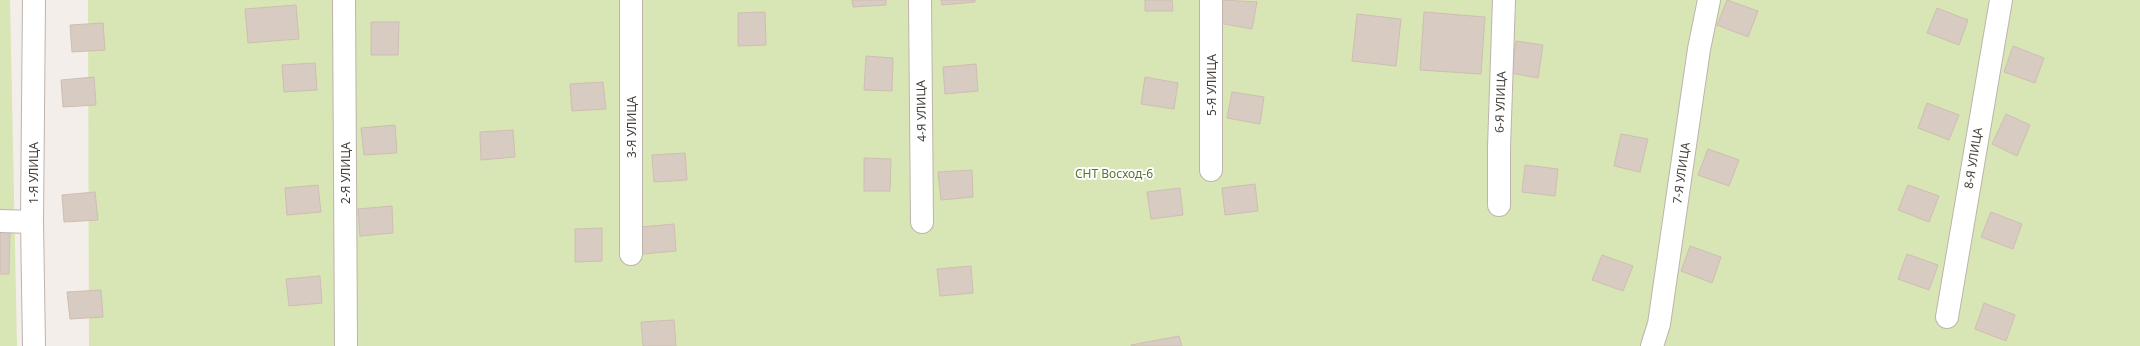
<svg xmlns="http://www.w3.org/2000/svg" width="2140" height="346" font-family="'Noto Sans',sans-serif">
<style>
.green{fill:#d8e5b4}
.building{fill:#d7cbc2;stroke:#cfbeb2}
.lines{fill:none;stroke-linecap:round;stroke-linejoin:round}
.street-casing{stroke:#beb4ac;stroke-width:24}
.street{stroke:#fff;stroke-width:22}
.labels{text-anchor:middle;dominant-baseline:central;stroke-width:4;stroke-linejoin:round;paint-order:stroke}
.street-label{font-size:12px;fill:#463e37;stroke:#fff}
.park-label{font-size:12px;fill:#56752e;stroke:#fff}
</style>
<rect width="100%" height="100%" fill="#f3eee9"/>
<path class="green" d="M0,0H10L17,346H0Z
M88,0H2140V346H89Z"/>
<path class="building" d="M852,0H886V5L853,7Z
M941,0H975V2L942,5Z
M1145,0H1172L1173,11H1145Z
M1223,0L1257,2L1252,29L1219,23Z
M1727,0L1758,11L1748,37L1717,25Z
M296,5L299,39L248,43L245,9Z
M1937,8L1968,20L1959,45L1927,33Z
M765,12L766,45L738,46V13Z
M1424,12L1485,17L1481,74L1420,70Z
M1357,14L1401,19L1396,66L1352,61Z
M371,22H399L398,55H371Z
M103,23L105,50L72,52L70,25Z
M1516,41L1543,45L1538,78L1511,73Z
M2013,46L2044,58L2035,83L2004,72Z
M866,56L893,58L892,91L864,90Z
M315,63L317,90L284,92L282,65Z
M976,64L978,91L945,94L943,67Z
M94,77L96,105L63,107L61,80Z
M1145,77L1178,83L1174,109L1141,104Z
M603,82L606,109L572,111L570,84Z
M1232,92L1264,97L1260,124L1227,118Z
M1927,103L1959,115L1949,140L1918,128Z
M2006,114L2030,125L2017,156L1992,144Z
M395,125L397,153L364,155L361,128Z
M513,130L515,157L481,160L480,132Z
M1621,134L1648,139L1640,172L1614,166Z
M1708,149L1739,160L1729,186L1698,175Z
M685,153L687,180L654,182L652,155Z
M864,158L891,159L890,191H864Z
M1525,165L1558,169L1555,196L1522,192Z
M972,170L973,197L941,200L938,172Z
M1255,184L1258,211L1225,215L1222,188Z
M318,185L321,212L287,215L285,188Z
M1908,185L1939,196L1929,222L1898,210Z
M1180,188L1183,215L1151,219L1147,192Z
M95,192L98,220L64,222L62,195Z
M392,206L393,233L360,236L358,209Z
M1991,212L2022,224L2013,249L1981,237Z
M674,224L676,251L643,254L641,227Z
M0,227L10,228L9,274H0Z
M602,228V261L575,262V229Z
M1690,246L1721,257L1712,283L1681,271Z
M1907,254L1938,265L1929,290L1898,279Z
M1602,255L1633,266L1623,291L1592,280Z
M971,266L973,293L940,296L937,269Z
M320,276L322,303L289,306L286,279Z
M101,290L103,317L70,319L67,292Z
M1984,303L2015,315L2006,341L1975,329Z
M674,320L676,346H643L641,322Z
M1179,336L1182,346H1131V345Z"/>
<g class="lines">
<defs>
<path id="street" d="M344,0L346,346
M631,0V254
M920,0L922,222
M1211,170V0
M1499,205V148L1504,0
M0,221L32,222
M1947,317L2001,0
M34,346L32,222L34,0
M1652,346L1659,324L1699,49L1709,0"/>
</defs>
<use href="#street" class="street-casing"/>
<use href="#street" class="street"/>
</g>
<g class="labels">
<g class="street-label">
<text transform="translate(1211 85) rotate(-90)">5-Я УЛИЦА</text>
<text transform="translate(1500 102) rotate(-88)">6-Я УЛИЦА</text>
<text transform="translate(921 111) rotate(-91)">4-Я УЛИЦА</text>
<text transform="translate(631 127) rotate(-90)">3-Я УЛИЦА</text>
<text transform="translate(1973 158) rotate(-81)">8-Я УЛИЦА</text>
<text transform="translate(33 173) rotate(-90)">1-Я УЛИЦА</text>
<text transform="translate(345 173) rotate(-90)">2-Я УЛИЦА</text>
<text transform="translate(1681 173) rotate(-82)">7-Я УЛИЦА</text>
</g>
<g class="park-label">
<text x="1114" y="173">СНТ Восход-6</text>
</g>
</g>
</svg>
